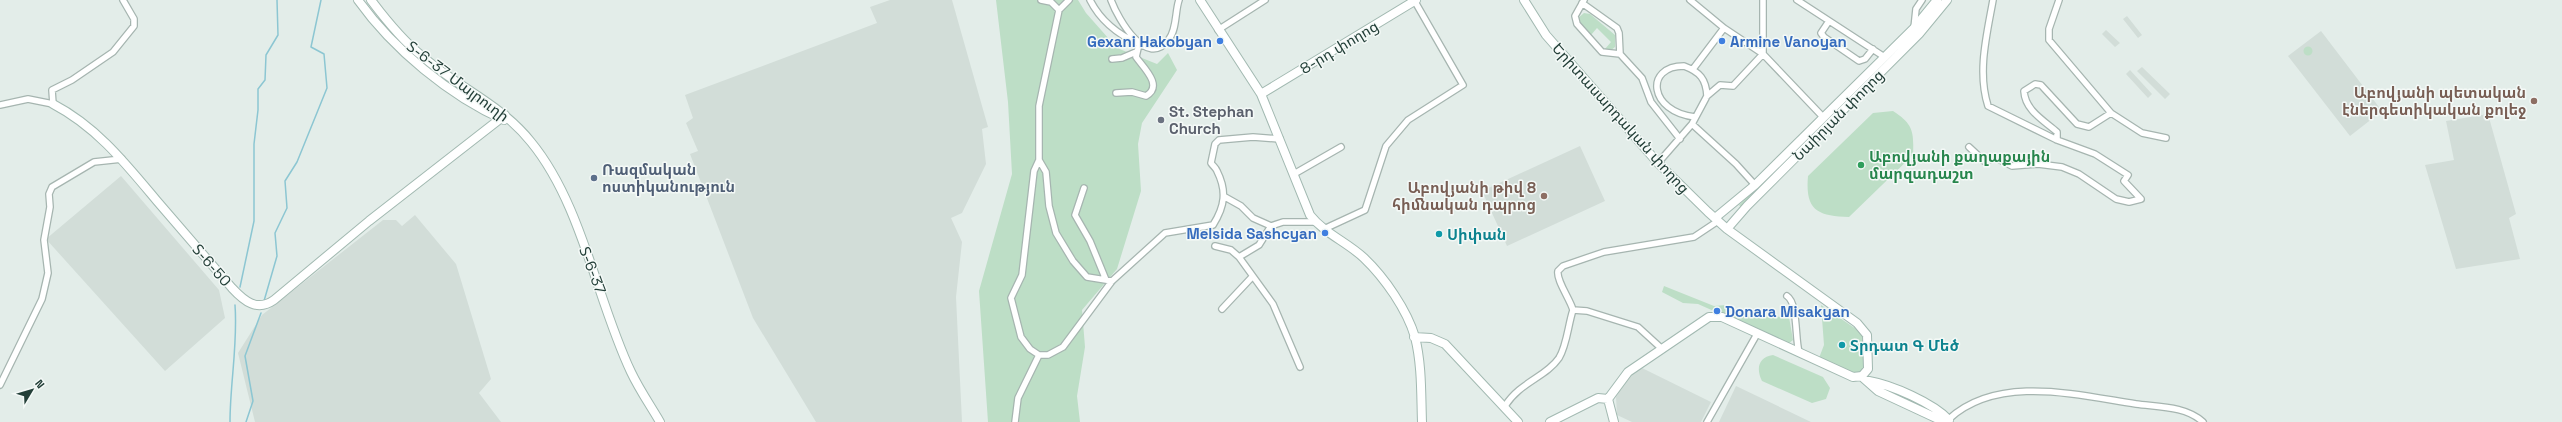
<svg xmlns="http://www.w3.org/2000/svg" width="2562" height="422" font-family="'Space Grotesk','Noto Sans Armenian',sans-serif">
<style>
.built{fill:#d2ddd8}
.green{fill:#bddec6}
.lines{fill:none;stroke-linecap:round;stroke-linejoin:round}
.stream{stroke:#8cc6d2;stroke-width:1.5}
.street-casing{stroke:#a6b5b0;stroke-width:8}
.secondary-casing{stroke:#a2b9b1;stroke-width:10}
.street{stroke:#fff;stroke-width:5.5}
.secondary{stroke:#fff;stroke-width:8}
.shop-dot{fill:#3f7fe0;stroke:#f4f9f7;stroke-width:1.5}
.education-dot{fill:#8d6e63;stroke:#f4f9f7;stroke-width:1.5}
.worship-dot{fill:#6b7280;stroke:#f4f9f7;stroke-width:1.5}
.leisure-dot{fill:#2e9e5b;stroke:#f4f9f7;stroke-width:1.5}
.service-dot{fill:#5c6f8a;stroke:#f4f9f7;stroke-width:1.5}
.culture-dot{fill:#0f9aa8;stroke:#f4f9f7;stroke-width:1.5}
.labels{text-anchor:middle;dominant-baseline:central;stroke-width:3;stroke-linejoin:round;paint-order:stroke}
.shop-label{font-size:15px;font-weight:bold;fill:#366cbe;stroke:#f4f9f7;text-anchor:end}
.street-label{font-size:15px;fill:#233f38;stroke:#f4f9f7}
.education-label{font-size:15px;font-weight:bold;fill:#785e54;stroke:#f4f9f7;text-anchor:end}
.worship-label{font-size:15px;font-weight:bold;fill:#5b616d;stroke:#f4f9f7;text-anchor:start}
.leisure-label{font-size:15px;font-weight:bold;fill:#27864d;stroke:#f4f9f7;text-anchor:start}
.service-label{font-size:15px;font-weight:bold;fill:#4e5e75;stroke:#f4f9f7;text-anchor:start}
.culture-label{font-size:15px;font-weight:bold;fill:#0d838f;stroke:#f4f9f7;text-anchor:start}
</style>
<rect width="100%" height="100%" fill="#e3ede9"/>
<path class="built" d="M890,0H952L988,127L982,129L986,164L962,213L951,218L962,242L956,297L962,422H816L753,318L690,154L698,151L686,123L693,118L685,95L877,23L870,7Z
M2127,16L2142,35L2138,38L2123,19Z
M2106,30L2120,43L2115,47L2102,34Z
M2321,31L2382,111L2350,136L2288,56Z
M2142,67L2170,94L2165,99L2137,71Z
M2130,70L2152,94L2148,98L2126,74Z
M2488,114L2516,214L2509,218L2520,259L2456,269L2425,165L2454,160L2446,121Z
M1580,146L1605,201L1507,246L1482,191Z
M121,176L219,290L225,318L165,371L46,239Z
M415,215L456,264L491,379L479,393L501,422H255L238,353L262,315L383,220H396L402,226Z
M1642,368L1711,402L1701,422H1632L1617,415L1616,397L1627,377Z
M1736,386L1811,422H1719Z"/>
<path class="green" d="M996,0H1078L1086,13L1117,48L1157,64L1168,53L1177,70L1142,123L1138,144L1141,191L1117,269L1082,310L1085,347L1077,396L1080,422H988L979,291L1012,174L1008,102Z
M1941,0H1944L1915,34L1741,207L1739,205L1913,33Z
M1584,13L1590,14L1615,35V47L1610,51L1605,49L1611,42L1597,28L1591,35L1579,22L1578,18Z
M2303.5 51a4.5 4.5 0 1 1 9 0a4.5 4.5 0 1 1-9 0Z
M1893,111C1913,124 1914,131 1913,155L1849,217C1817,216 1805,210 1808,176L1873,113Z
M1664,286L1714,306L1726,305L1728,312L1736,316L1789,317L1793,340L1788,344L1698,304L1683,303L1662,292Z
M1821,305L1856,329L1862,336L1864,367L1860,373L1856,375L1819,358L1824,345Z
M1773,355L1823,377L1830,388L1826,399L1812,403L1762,381C1756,369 1758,357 1773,355Z
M1880,385L1937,412L1935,415L1879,388Z"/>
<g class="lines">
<path class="stream" d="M240,287L254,221V144L258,110V89L265,80L266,55L278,35L277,0
M264,301L277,256L275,233L287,208L285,181L297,162L327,88L324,54L311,47L321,0
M230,422C230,383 238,344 235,305
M246,422L253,401L245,356L261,313"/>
<defs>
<path id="street" d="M1041,0L1051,2L1059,10L1069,0
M1090,0C1100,20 1119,35 1139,44L1136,57C1143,67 1164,86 1146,96L1132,92L1116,93
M1111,0C1118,19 1147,70 1169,39C1177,29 1175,11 1179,0
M1584,0L1575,16L1577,24L1602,52L1620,54L1642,78L1651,102L1680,139
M1763,0V54L1823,117
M1797,0L1883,56
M2059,0L2049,29V40L2111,113L2142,133L2166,138
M1582,3L1617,28L1619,33L1620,54
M1059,10L1039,106V160L1034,171L1022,275L1011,298L1021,337L1030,349L1039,355H1048L1063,347L1112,281L1165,233L1213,225C1225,206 1227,191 1217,171C1216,168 1213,166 1211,163L1215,144L1219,140L1253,137L1280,139
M1829,21L1821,33L1824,37L1859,61L1865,59L1873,49
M1914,28L1916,9L1922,0
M1218,30L1265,0
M1112,59L1122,58L1136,52
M1693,69L1724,28
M0,105L28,99L53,104L52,90L72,80L113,52L134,26V19L123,0
M1695,117C1649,112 1644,66 1684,66C1700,72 1706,79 1707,96
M1692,124L1736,164L1755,185
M2057,140V132C2043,120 2025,110 2024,91L2035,84L2041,85L2077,124L2089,127L2111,113
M1969,147L1984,161L1996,158L2012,166L2038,164L2062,167L2079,174L2116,199L2129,202L2141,199L2124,181L2128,175L2095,154L2057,140L1988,106C1977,72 1987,34 1993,0
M1039,160L1046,172L1049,206L1056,233L1073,261L1087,277L1112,281
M1658,163L1692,124L1707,96L1720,85L1733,86L1763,54L1724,28L1690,0
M1294,174L1341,147
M1084,188L1075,215L1090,241L1106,280
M1225,197L1241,206L1253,218L1271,226L1283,222H1316
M1324,229L1365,210L1386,146L1408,120L1463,85L1414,0
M1215,246L1231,250L1239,257L1273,304L1300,367
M1239,257L1259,245L1271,226
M1787,296C1798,303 1795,339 1799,352
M1222,309L1252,277
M1661,348L1638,327L1587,311L1573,310C1570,299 1556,280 1558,271L1563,266L1604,252L1694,237L1718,221
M0,385L42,299L48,273L44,240L50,207L49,194L52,187L94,162L122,159
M1505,406C1520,382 1546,377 1559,358C1567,345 1568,325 1573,310
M1949,419C1998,374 2077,395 2136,404C2158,407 2186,406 2203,422
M1015,422L1018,398L1039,355
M1707,422L1757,334"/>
<path id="secondary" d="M358,0C393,49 450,96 504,120
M371,0C386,20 402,40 422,56C457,87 501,104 531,142C582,204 597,301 631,372C639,389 650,405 660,422
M1200,0L1261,94L1310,215C1325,234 1347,242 1364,258C1385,278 1407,310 1415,337C1422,365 1421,394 1422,422
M1524,0L1546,35L1658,163L1708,212L1727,229L1857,323L1867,335L1868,369L1862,376L1853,377L1722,317H1709L1628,372L1608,399L1614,422
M1261,94L1416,0
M53,104C97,127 126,164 157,201C182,230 207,259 232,288C244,301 257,312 274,300L369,221L505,115
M1715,218L1755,185L1914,28L1937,0
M1727,229L1747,206L1919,34L1947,0
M1414,337L1431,338L1445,344L1518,422
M1861,376L1878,391L1936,418L1949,419
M1869,381C1892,385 1933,403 1949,420
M1550,422L1598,398L1608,399"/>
</defs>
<use href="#street" class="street-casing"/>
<use href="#secondary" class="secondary-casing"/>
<use href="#street" class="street"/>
<use href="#secondary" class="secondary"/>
</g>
<g class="shop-dot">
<circle cx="1220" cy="41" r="4"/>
<circle cx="1722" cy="41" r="4"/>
<circle cx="1325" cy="233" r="4"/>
<circle cx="1717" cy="311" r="4"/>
</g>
<g class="education-dot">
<circle cx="2534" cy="101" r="4"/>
<circle cx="1544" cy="196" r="4"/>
</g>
<circle class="worship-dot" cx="1161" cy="120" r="4"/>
<circle class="leisure-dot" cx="1861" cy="165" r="4"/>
<circle class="service-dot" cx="594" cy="178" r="4"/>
<g class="culture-dot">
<circle cx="1439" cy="234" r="4"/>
<circle cx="1842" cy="345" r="4"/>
</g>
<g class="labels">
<g class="shop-label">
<text x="1212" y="41">Gexani Hakobyan</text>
<text x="1730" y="41" text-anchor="start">Armine Vanoyan</text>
<text x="1317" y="233">Melsida Sashcyan</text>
<text x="1725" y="311" text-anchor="start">Donara Misakyan</text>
</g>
<g class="street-label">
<text transform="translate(1339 47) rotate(-31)">8-րդ փողոց</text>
<text transform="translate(458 81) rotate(37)">Տ-6-37 Մայրուղի</text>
<text transform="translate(1838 115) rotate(-45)">Նաիրյան փողոց</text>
<text transform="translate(1621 118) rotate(48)">Երիտասարդական փողոց</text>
<text transform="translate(212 265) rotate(49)">Տ-6-50</text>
<text transform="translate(593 270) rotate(69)">Տ-6-37</text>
</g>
<g class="education-label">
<text x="2526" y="92">Աբովյանի պետական<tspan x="2526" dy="17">էներգետիկական քոլեջ</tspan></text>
<text x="1536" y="187">Աբովյանի թիվ 8<tspan x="1536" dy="17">հիմնական դպրոց</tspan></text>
</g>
<g class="worship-label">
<text x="1169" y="111">St. Stephan<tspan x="1169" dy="17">Church</tspan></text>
</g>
<g class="leisure-label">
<text x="1869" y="156">Աբովյանի քաղաքային<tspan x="1869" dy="17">մարզադաշտ</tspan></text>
</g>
<g class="service-label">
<text x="602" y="169">Ռազմական<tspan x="602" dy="17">ոստիկանություն</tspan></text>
</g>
<g class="culture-label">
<text x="1447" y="234">Սիփան</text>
<text x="1850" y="345">Տրդատ Գ Մեծ</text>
</g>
</g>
<g transform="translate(32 390) rotate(52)" stroke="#f4f9f7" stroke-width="3" paint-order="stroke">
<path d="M0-3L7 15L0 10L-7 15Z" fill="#233f38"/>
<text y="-6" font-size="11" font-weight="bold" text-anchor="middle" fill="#233f38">N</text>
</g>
</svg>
